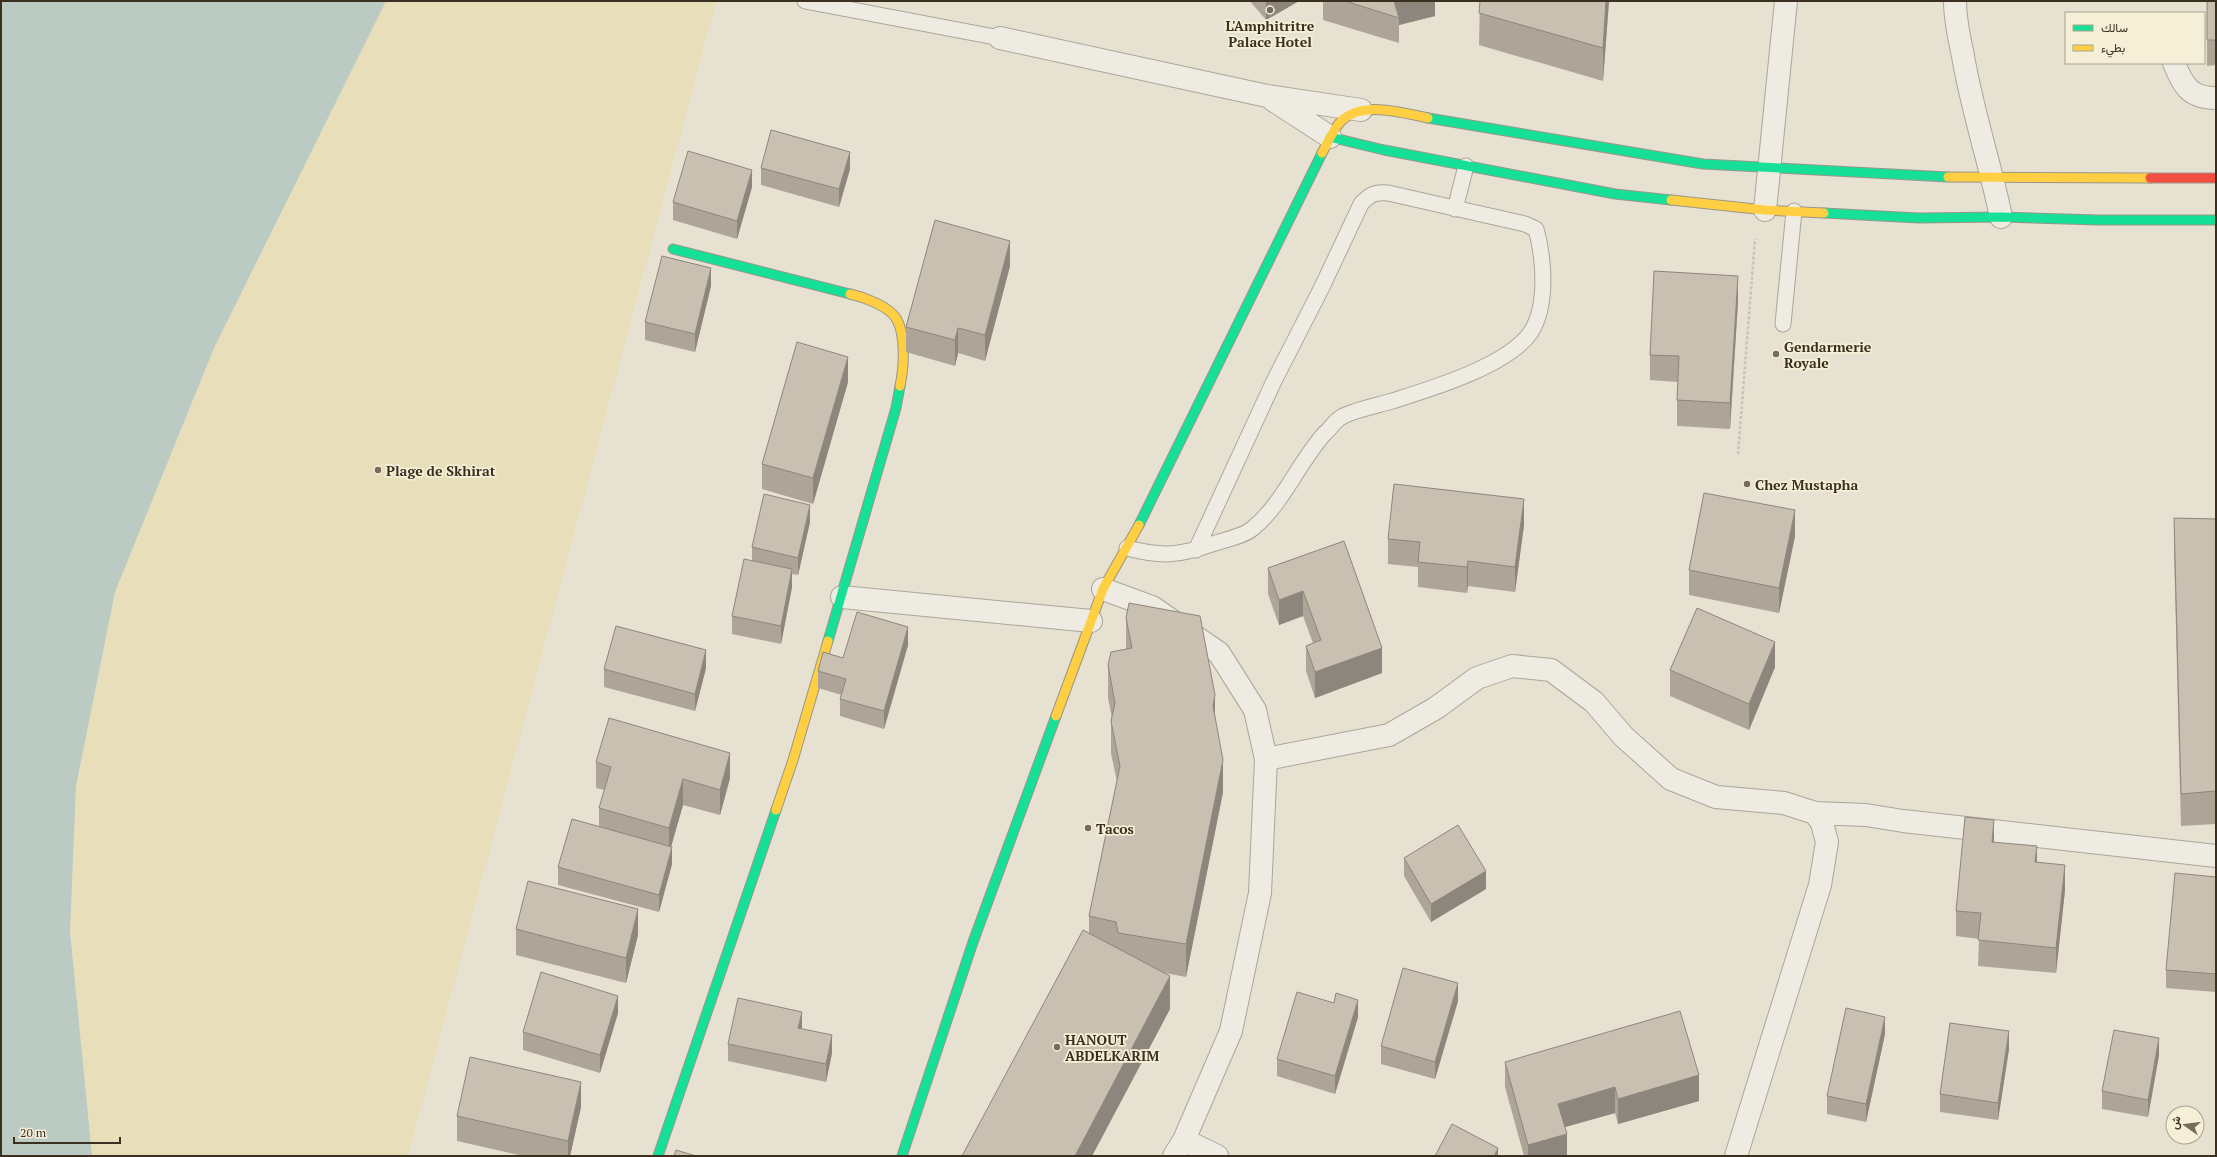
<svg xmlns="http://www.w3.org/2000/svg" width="2217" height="1157" font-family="'PT Serif',Vazirmatn,serif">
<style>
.sand{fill:#e8deb9}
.water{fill:#bbcbc3}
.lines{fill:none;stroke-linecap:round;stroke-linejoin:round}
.lane-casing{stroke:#aba699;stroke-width:17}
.street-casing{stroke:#aba699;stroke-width:24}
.fast-casing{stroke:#9b9588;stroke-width:11}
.slow-casing{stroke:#9b9588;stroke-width:11}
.jam-casing{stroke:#9b9588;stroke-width:11}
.path{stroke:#c7c2b9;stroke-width:2.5;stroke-dasharray:3 2;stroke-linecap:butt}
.lane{stroke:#eeebe2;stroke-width:15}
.street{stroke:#eeebe2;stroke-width:22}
.fast{stroke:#16e098;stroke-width:9}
.slow{stroke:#ffcf43;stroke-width:9}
.jam{stroke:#f24e42;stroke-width:9}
.wall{fill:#aea598}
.shaded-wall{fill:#8d867c}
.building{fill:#cac0b1;stroke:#8d867c}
.poi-dot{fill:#776d5e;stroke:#f6efd8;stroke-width:1.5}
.labels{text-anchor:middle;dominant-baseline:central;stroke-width:3.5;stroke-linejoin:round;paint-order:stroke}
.poi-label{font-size:14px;font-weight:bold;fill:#3b2f20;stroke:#f6efd8;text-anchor:start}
</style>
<rect width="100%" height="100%" fill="#e6e1d0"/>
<path class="sand" d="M386,1H716L408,1156H92L70,931L76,786L115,592L214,348Z"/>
<path class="water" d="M1,1H386L214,348L115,592L76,786L70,931L92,1156H1Z"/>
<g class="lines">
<defs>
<path id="lane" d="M805,1L1000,38
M1455,209L1466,166
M1783,324L1794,211
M1127,548C1162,557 1178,556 1212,544C1224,540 1242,537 1252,529C1283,504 1298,463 1325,433C1330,429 1334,422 1340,418C1349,411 1379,405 1392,401C1430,389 1508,366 1531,332C1548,305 1544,258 1536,229L1525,224L1388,193C1375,192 1370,194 1361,204L1322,287L1274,381L1196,550"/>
<path id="street" d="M1955,1C1955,20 1959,37 1963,56C1972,110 1990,163 2001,217
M1000,38L1267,96L1361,110
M2174,63C2183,86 2190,98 2216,98
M1273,100L1330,137
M1765,210L1786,1
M1103,589L1152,607L1219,653L1255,710L1266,759L1260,893L1231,1031L1184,1140L1174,1156
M842,597L1091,621
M1266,759L1389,735L1436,708L1477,678L1512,666L1551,670L1594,702L1624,737L1671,779L1716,797L1784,803L1815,813L1822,823L1827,842L1820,885L1736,1156
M1815,813L1866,815L1903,821L2216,856
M1184,1140L1217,1156"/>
<path id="fast" d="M1428,118L1703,164L1948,177
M1330,137L1384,150L1615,194L1671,200
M1824,213L1918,218L2001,217L2098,220H2216
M673,249L850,294
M1139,525L1322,153
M828,641L896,408L900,386
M658,1156L776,810
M902,1156L973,942L1056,716"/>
<path id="slow" d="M1322,153C1328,142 1333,130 1341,121C1363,100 1402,113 1428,118
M1948,177L2150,178
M1671,200L1765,210L1824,213
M850,294C864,297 888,306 896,318C906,334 904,368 900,386
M1056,716L1103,589L1139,525
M776,810L793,760L828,641"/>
<path id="jam" d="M2150,178H2216"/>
</defs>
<use href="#lane" class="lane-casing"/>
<use href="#street" class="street-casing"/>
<use href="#fast" class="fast-casing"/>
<use href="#slow" class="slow-casing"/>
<use href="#jam" class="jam-casing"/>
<path class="path" d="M1738,454L1755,239"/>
<use href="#lane" class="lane"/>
<use href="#street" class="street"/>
<use href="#fast" class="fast"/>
<use href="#slow" class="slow"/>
<use href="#jam" class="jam"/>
</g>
<path class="wall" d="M1250,1H1299L1266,20Z
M1323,1H1435V16L1399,25V43L1323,20Z
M1480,1H1609L1603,81L1479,45Z
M2207,1H2216V65L2207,66Z
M761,168L850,169L839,207L761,185Z
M752,187L737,239L673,220V202Z
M1010,266L985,361L958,353L955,366L906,352V327Z
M711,286L695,352L645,340V322Z
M1738,301L1730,429L1677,426V400L1678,382L1650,380V355Z
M848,382L813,504L762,489V464Z
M2174,518L2216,519V824L2181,826L2174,551Z
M810,522L798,575L792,574V587L781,644L732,634V616L752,561V547Z
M1524,525L1515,592L1468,586L1467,593L1418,587V567L1388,564V539Z
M1795,536L1779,613L1689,595V570Z
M1344,541L1382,673L1315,698L1306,671V646L1313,643L1303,616L1279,625L1268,594V568Z
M1126,618L1215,717L1223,792L1186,977L1165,973L1170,1009L1092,1156H962L1089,933V916L1117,782L1111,753V721L1112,718L1108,698V665L1126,649Z
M908,645L884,729L840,716V699L842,695L818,688V671L843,658Z
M1775,667L1749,730L1670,696V670Z
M706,668L695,711L604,687V669Z
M596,762L730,778L720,815L683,805L671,846L672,864L659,912L558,885V867L599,827V808L605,790L596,788Z
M1994,842L2037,862L2065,890L2056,973L1978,966L1979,939L1956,936V911Z
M1404,858L1486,889L1431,922L1404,876Z
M2216,877V992L2166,988V970Z
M516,929L638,935L626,983L516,955Z
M1458,1001L1435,1079L1381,1064V1046Z
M618,1013L600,1073L523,1050V1032Z
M1358,1017L1335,1094L1277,1076V1059Z
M802,1029L832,1053L826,1082L728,1061V1044Z
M1885,1034L1866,1122L1827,1114V1096Z
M2009,1049L1998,1120L1940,1112V1094Z
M2159,1055L2148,1117L2102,1109V1091Z
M1505,1062L1699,1101L1618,1124L1615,1113L1565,1127L1567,1156H1524L1505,1087Z
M581,1107L570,1156H523L457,1141V1116Z"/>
<path class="shaded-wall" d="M1266,1H1299L1266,20Z
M1394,1H1435V16L1399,25V18Z
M1606,1H1609L1603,81V48Z
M850,152V169L839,207V189Z
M752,170V187L737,239V221Z
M1010,241V266L985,361V335Z
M711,268V286L695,352V334Z
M1738,276V301L1730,429V403Z
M958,328V353L955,366V340Z
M848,357V382L813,504V478Z
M1524,499V525L1515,592V567Z
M810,505V522L798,575V558Z
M1795,510V536L1779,613V588Z
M1468,561V586L1467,593V567Z
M792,569V587L781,644V626Z
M1303,591V616L1279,625V600Z
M908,627V645L884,729V711Z
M1775,642V667L1749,730V704Z
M1382,648V673L1315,698V672Z
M706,650V668L695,711V694Z
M1215,695V728L1213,706Z
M730,753V778L720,815V790Z
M1223,760V792L1186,977V944Z
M683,779V805L669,854V828Z
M1994,820V846L1992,842Z
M2037,846V872L2035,862Z
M672,847V864L659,912V895Z
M2065,865V890L2056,973V948Z
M1486,871V889L1431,922V904Z
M638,909V935L626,983V958Z
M1170,976V1009L1092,1156H1075Z
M1458,983V1001L1435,1079V1062Z
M618,996V1013L600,1073V1055Z
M1358,1000V1017L1335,1094V1076Z
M802,1012V1029L798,1028Z
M1885,1017V1034L1866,1122V1104Z
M2009,1031V1049L1998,1120V1103Z
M832,1035V1053L826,1082V1064Z
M2159,1038V1055L2148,1117V1100Z
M1699,1075V1101L1618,1124V1099Z
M581,1082V1107L570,1156H568V1141Z
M1615,1087V1113L1558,1129V1104Z
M1567,1134V1156H1528V1145Z
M1498,1148V1156H1494Z"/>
<path class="building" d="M1345,1H1394L1399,18Z
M1480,1H1606L1603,48L1479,13Z
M2207,1H2216V40H2207Z
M771,130L850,152L839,189L761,168Z
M688,151L752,170L737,221L673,202Z
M935,220L1010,241L985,335L958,328L955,340L906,327Z
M662,256L711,268L695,334L645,322Z
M1654,271L1738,276L1730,403L1677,400L1679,356L1650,355Z
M797,342L848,357L813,478L762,464Z
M1394,484L1524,499L1515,567L1468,561L1467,567L1418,562L1420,542L1388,539Z
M1704,493L1795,510L1779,588L1689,570Z
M764,494L810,505L798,558L752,547Z
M2174,518L2216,519V791L2181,794Z
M1344,541L1382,648L1315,672L1306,646L1321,640L1303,591L1279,600L1268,568Z
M744,559L792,569L781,626L732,616Z
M1129,603L1200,616L1215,695L1213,706L1223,760L1186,944L1118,933L1116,922L1089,916L1120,766L1111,721L1115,703L1108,665L1111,652L1132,648L1126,618Z
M1697,608L1775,642L1749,704L1670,670Z
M857,612L908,627L884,711L840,699L846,679L818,671L823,652L843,658Z
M616,626L706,650L695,694L604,669Z
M609,718L730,753L720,790L683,779L669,828L599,808L611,767L596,762Z
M1965,817L1994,820L1992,842L2037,846L2035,862L2065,865L2056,948L1978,940L1981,913L1956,911Z
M572,819L672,847L659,895L558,867Z
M1458,825L1486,871L1431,904L1404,858Z
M2175,873L2216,877V974L2166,970Z
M528,881L638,909L626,958L516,929Z
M1083,930L1170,976L1075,1156H962Z
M1403,968L1458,983L1435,1062L1381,1046Z
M541,972L618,996L600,1055L523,1032Z
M1297,992L1334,1003L1336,993L1358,1000L1335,1076L1277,1059Z
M738,998L802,1012L798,1028L832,1035L826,1064L728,1044Z
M1846,1008L1885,1017L1866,1104L1827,1096Z
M1680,1011L1699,1075L1618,1099L1615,1087L1558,1104L1567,1134L1528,1145L1505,1062Z
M1950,1023L2009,1031L1998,1103L1940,1094Z
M2114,1030L2159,1038L2148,1100L2102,1091Z
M470,1057L581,1082L568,1141L457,1116Z
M1452,1124L1498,1148L1494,1156H1435Z
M676,1150L696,1156H674Z"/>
<g class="poi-dot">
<circle cx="1270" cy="10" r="4"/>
<circle cx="1776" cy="354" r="4"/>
<circle cx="378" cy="470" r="4"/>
<circle cx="1747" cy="484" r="4"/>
<circle cx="1088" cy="828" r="4"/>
<circle cx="1057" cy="1047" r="4"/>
</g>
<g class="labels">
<g class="poi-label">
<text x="1270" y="25" text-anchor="middle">L'Amphitritre<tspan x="1270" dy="16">Palace Hotel</tspan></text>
<text x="1784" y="346">Gendarmerie<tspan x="1784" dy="16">Royale</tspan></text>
<text x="386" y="470">Plage de Skhirat</text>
<text x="1755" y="484">Chez Mustapha</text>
<text x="1096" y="828">Tacos</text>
<text x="1065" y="1039">HANOUT<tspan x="1065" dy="16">ABDELKARIM</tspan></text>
</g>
</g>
<rect width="2217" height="1157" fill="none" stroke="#3b2f20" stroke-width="4"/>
<rect x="2065" y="12" width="140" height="52" fill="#f6efd8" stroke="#aba28e"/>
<rect x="2073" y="25" width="20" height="6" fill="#16e098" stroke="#aba28e"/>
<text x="2101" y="32" font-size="12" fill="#3b2f20">سالك</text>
<rect x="2073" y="45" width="20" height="6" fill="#ffcf43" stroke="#aba28e"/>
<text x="2101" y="52" font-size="12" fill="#3b2f20">بطيء</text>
<g transform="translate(2185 1125) rotate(284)"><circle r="19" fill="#f6efd8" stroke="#aba28e"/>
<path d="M0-3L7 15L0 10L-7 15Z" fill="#776d5e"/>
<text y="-6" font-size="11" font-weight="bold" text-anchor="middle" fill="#3b2f20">ش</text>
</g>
<path d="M14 1137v6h106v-6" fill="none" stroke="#3b2f20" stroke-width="2"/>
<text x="20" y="1137" font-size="12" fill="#3b2f20" stroke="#f6efd8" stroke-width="3" paint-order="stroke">20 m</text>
</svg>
